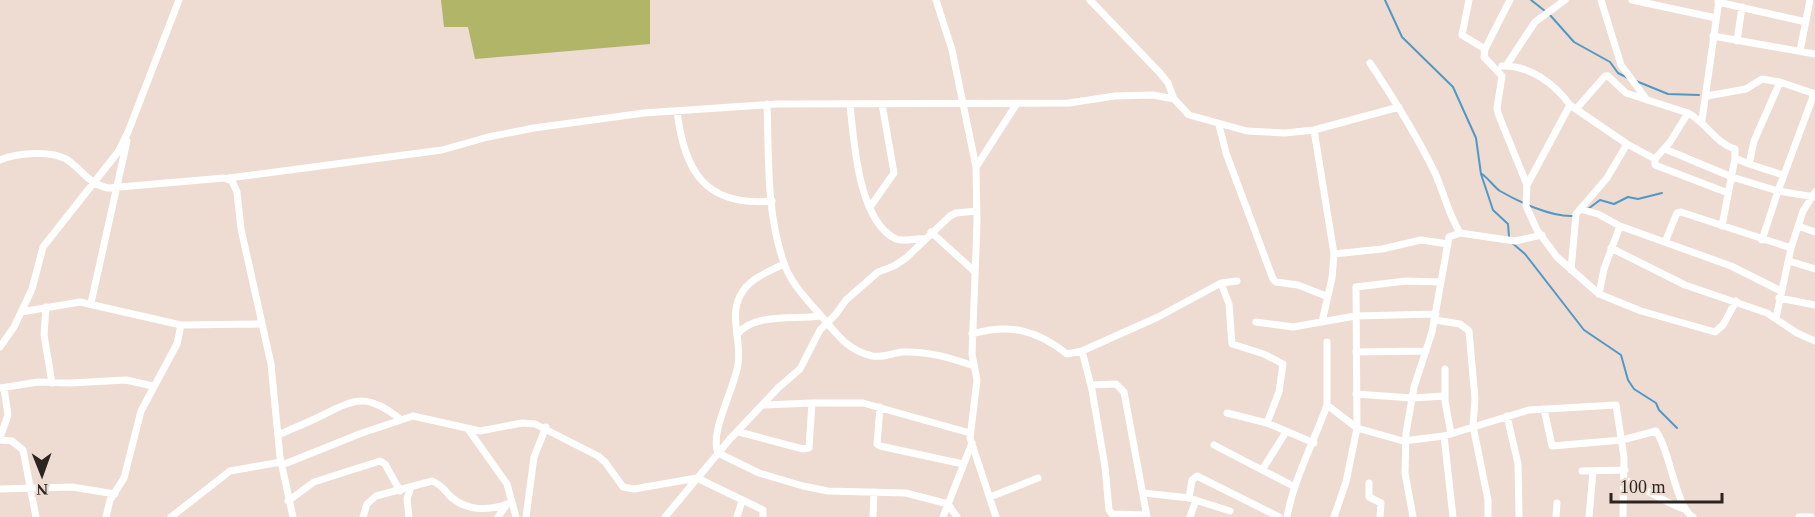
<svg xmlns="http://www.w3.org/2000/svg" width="1815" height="517" font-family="Georgia,serif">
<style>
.forest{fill:#b0b568}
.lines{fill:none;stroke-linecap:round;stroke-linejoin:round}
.stream{stroke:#5099c7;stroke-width:2}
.minor{stroke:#fff;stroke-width:7}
</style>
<rect width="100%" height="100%" fill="#eedbd2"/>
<path class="forest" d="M441,0H650V44L475,59L468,27H444Z"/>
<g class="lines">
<path class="stream" d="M1385,0L1402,37L1453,87L1476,138L1481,174L1493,210L1508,224L1509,237
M1531,0L1545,11
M1550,15L1574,42L1610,62L1618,73L1628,78
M1636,81L1668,94L1699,95
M1482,174C1489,179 1493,186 1500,191C1519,202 1551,217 1573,216
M1588,209L1600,200L1614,204L1628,197L1638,199L1662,193
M1511,242L1525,254L1584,330L1621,355L1628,380L1634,389L1656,403L1659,410L1677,428"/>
<path class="minor" d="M936,0L952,50L976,167L977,223L972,354L977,380L970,438L996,517
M1090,0L1160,73L1168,83L1174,99
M1469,0L1462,35L1485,49
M1510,0L1485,49L1484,57L1502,76L1497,108L1499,116L1527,185L1526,206L1537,230L1557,257L1599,294L1641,311L1715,332L1723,325L1736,301
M1601,0L1621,65L1647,100
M1632,0L1716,18
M1718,2L1806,22
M1713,36L1815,54
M1737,41L1742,7
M1800,51L1810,0
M1370,63C1394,99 1416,134 1435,173C1444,193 1448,213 1460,233
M1502,66C1529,65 1554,83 1570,105
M1506,66L1535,22L1565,0
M1814,94L1778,191L1815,197
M1707,96L1746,89L1762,79L1780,82L1815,94
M767,104C769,156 766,213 784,263C791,284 808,301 823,318C838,336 848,350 872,356C883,358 892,353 903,352C928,351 951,358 974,366
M850,105C854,141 858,221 896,239C904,242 915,238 924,239
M1577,108L1605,76H1608L1626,93L1688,113L1670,142L1655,159
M677,111C684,171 705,207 772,201
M1688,113C1707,123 1714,142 1735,149V158
M1702,120L1719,0
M1219,125L1226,153L1273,279L1276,282L1298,285L1326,296
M1314,130L1334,254L1332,278L1322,322
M1665,149L1732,177L1778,191L1762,240
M0,160C16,153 50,150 66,159C82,169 88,184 108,188L224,178L232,181L237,192L241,229L271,364L280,457L293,517
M1749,164L1783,175
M976,167L1016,105
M229,178L442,150L488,137L534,128L644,113L777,104L1069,103L1115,96L1153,95L1174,99L1189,115L1247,131L1285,133L1314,130L1399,107
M1527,185L1570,105L1627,144L1655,159V165L1728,193
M870,207L894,173L882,104
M1580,209L1598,214L1620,226
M1722,226L1735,158L1749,164L1754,141L1780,82
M1798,226L1815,232
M931,232L974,271
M1665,242L1677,213L1681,212L1791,248L1776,318
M1611,248L1685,285L1767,313L1797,333L1815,341
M1791,248L1803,211L1815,192
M1334,254L1382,249L1421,240L1448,244
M1789,261L1815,269
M784,264C768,272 748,279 740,296C729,317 742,342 738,364C735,388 709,432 718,453L759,473L803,486L828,491L906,493L948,504L957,517
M1571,270L1576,214L1607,178L1627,144
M1221,283L1229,304L1232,344L1264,354L1283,364L1279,392L1267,423
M1599,294L1604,269L1620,226L1731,266L1781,291
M1779,298L1815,305
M91,303L127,141
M46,307L44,335L52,383
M21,312L80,302L181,325L262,324
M1435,320L1460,324L1469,331L1475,399L1473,426L1488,500V517
M1256,322L1293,327L1355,316L1436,314
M972,334C1009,323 1037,330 1067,354L1082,351
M737,335C753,312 795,320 820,316
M1327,342V405L1357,428L1403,441L1444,436L1529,410L1616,405L1624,457L1623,517
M0,347L14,327L32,289L43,247L118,152L128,132L179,0
M1356,352L1426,351
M1445,369V401L1451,434
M1091,385L1116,384L1124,392L1147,517
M0,388L38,382L70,383L126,380L153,386
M1356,394L1412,398L1445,396
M812,403H863L970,433
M880,407L877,444L880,446L963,464
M1544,409L1552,446L1622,440L1656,431C1670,450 1676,508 1693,517
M1227,413L1267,423L1314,443
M1507,416L1518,464L1519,517
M468,429L507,484L516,517
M739,432L803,449L809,448L812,403L764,405
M278,435C294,428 309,422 325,414C358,397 369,395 400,419
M1444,436L1453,517
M0,438L8,415L4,388
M0,440L12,441L23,450L36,517
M1214,445L1295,487
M282,465L362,433L413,416L480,431L522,423L535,424L598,456L605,462L623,487L634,489L697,478L763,510V517
M1262,470L1286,432
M1582,471L1625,470
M1625,480C1646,488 1663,502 1684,509
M1369,483V497L1381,503L1380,517
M0,489L72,487L115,494
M1144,493L1189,498L1230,511
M990,497L1038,478
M1189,498L1192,480L1197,476L1279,517
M288,501L314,482L380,461L385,464L400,491
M1146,515L1112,514L1109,510L1105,467L1092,390L1082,351L1158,317L1221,283L1237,281
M106,517L110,500L124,478L141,411L177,344L181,325
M171,517L230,471L281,462
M363,517L367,504L376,496L432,481C441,484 445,491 451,497C467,511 488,511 507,504
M409,517L407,499L411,487
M498,517L507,504
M526,517L534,457L546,427
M665,517L730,439L778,388L800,369L820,330L836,314L846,300L878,272L894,266L906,258L950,216L956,213L977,211
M737,517L742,501
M873,517L874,492
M943,517L972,443
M1190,517L1196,500
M1287,517C1294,478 1314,442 1327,405
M1334,517L1346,482L1357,428L1356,287L1406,281L1441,282
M1413,517L1405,473L1406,433L1414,387L1432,332L1449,237L1460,233L1515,241L1542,235
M1556,517L1557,503
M1589,517L1593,471
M1799,517H1811"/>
</g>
<g transform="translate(42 475) rotate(179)" stroke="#eedbd2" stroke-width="4.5" paint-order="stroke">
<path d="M0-4.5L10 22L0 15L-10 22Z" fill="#2b2421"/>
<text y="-9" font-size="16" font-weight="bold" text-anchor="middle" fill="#2b2421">N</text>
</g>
<path d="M1611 493v9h111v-9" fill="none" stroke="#2b2421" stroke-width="3"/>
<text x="1620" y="493" font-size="18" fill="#2b2421" stroke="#eedbd2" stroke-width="4.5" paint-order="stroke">100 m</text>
</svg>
